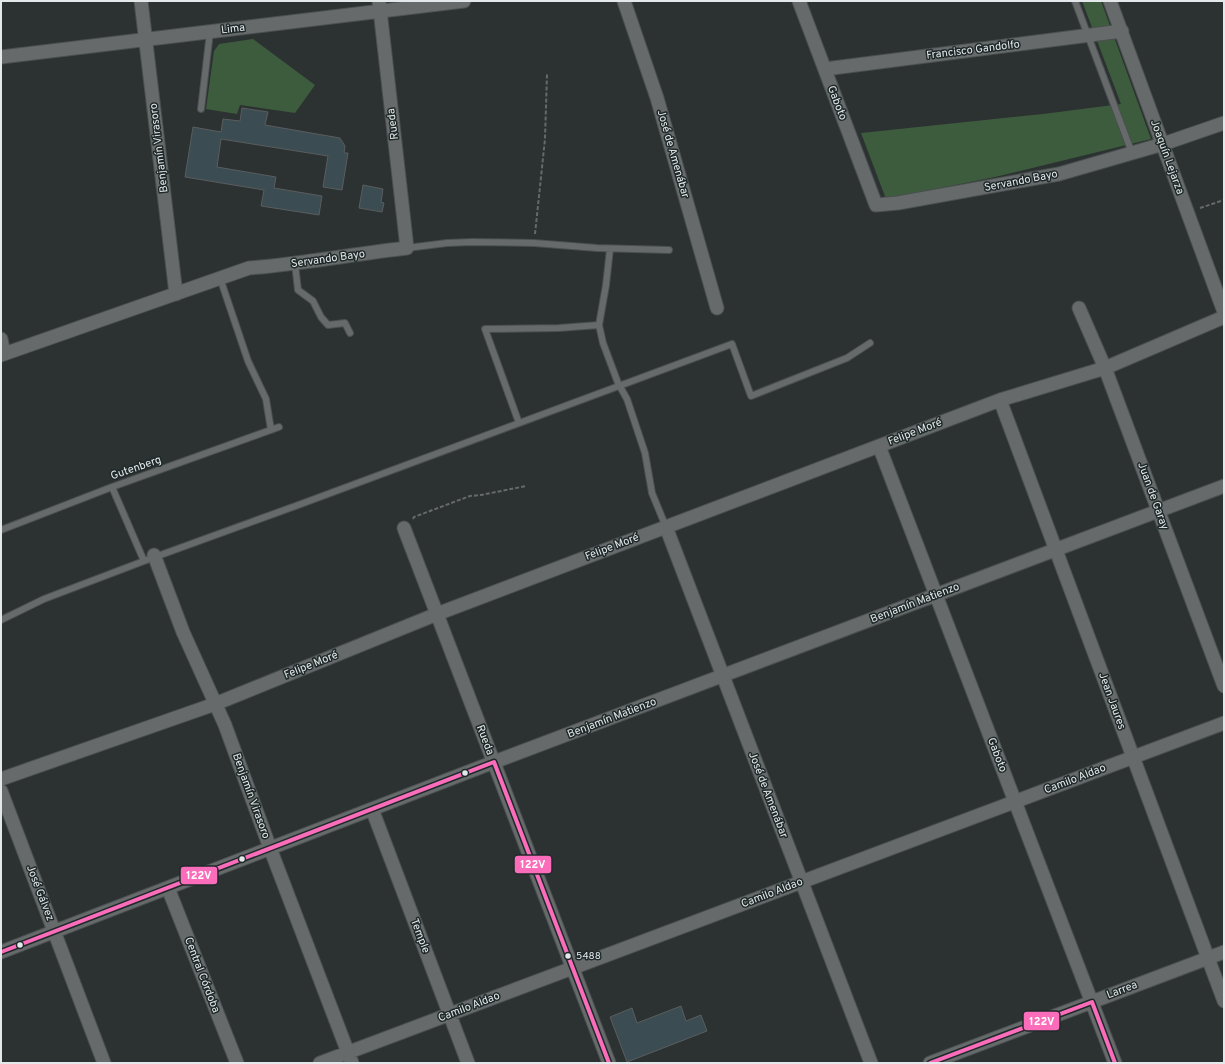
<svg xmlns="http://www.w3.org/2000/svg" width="1225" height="1064" font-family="Overpass,sans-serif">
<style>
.green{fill:#3d5c3d}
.building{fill:#3c4c53;stroke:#5a5d5e}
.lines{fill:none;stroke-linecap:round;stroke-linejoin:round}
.lane-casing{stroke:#4a4f50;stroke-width:8}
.street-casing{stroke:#4a4f50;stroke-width:15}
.path{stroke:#66696a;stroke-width:2;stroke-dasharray:4 2;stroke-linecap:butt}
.lane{stroke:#666a6b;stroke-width:6}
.street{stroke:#666a6b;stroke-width:13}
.bus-1-casing{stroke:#20292a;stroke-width:7}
.bus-1{stroke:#fb6dba;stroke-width:4}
.bus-dot{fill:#e3e9ea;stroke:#20292a;stroke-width:1.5}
.labels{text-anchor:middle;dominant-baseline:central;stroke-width:3;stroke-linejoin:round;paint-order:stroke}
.bus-label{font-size:10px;fill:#e3e9ea;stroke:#20292a;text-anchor:start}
.street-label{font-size:11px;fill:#e3e9ea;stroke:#20292a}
.line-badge{stroke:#20292a;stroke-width:1.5}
.badge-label{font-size:11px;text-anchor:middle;font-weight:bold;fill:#fff}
</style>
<rect width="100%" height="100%" fill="#2c3131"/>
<path class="green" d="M1082,1H1101L1151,139L995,177L886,199L861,133L1043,114L1121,104Z
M253,39L315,85L295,113L240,105L237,114L206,109L214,51L219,44Z"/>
<path class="building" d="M242,108L268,112L265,125L340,138L345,146L344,153H348L342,190L323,187L328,156L221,139L217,167L276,177L274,188L322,196L319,215L261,206L264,190L185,177L193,127L221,132L223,119L240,121Z
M363,185L383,189L381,202L384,203L382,212L359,208Z
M681,1006L686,1021L701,1015L707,1031L627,1062L610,1017L632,1008L637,1023Z"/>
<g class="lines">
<defs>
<path id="lane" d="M1075,1L1132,153
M201,109L210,32
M407,248L447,243L472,242L534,243L597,248L669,250
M610,249L606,285L599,325L603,343L618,383L627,399L645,453L652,493L666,527
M295,264L298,290L313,301L321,317L328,325L345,323L350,333
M220,278L248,361L266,399L271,430
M519,423L485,329L559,328L599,325
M112,487L144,561
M1,530L112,487L279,427
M1,620L44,599L144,561L301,504L732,344L751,396L847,358L870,343"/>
<path id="street" d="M141,1L176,294
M624,1L657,98L717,308
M799,1L876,205L898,203L1059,174L1163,144L1224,123
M1110,1L1224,312
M1,57L464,1
M825,69L1122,31
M1079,308L1105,368L1224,686
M1,339L4,354
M1,355L249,268C302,264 354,254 407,248L379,1
M1000,400L1224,1001
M879,446L1115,1063
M666,527L871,1063
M404,528L609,1063
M154,555L183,632L225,725L270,848L352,1063
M1,779L215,704L437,614L1000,400L1105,368L1224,317
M1,791L104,1063
M372,809L468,1063
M168,888L237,1063
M1,952L494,762L1224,486
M320,1063L1224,723
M930,1063L1224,952"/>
</defs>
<use href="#lane" class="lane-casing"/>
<use href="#street" class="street-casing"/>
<path class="path" d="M1200,208L1224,200
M535,234L545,139L547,74
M413,519L414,517L470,496L481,495L526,486"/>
<use href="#lane" class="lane"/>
<use href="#street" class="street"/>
<defs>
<path id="bus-1" d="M1,952L494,762L609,1063
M930,1063L1092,1002L1115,1063"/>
</defs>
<use href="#bus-1" class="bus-1-casing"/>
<use href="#bus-1" class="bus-1"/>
</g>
<g class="bus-dot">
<circle cx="465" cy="773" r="3.5"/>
<circle cx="242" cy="859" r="3.5"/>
<circle cx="20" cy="945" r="3.5"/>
<circle cx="568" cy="956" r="3.5"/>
</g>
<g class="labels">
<g class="bus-label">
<text x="576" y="956">5488</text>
</g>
<g class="street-label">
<text transform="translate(233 29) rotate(-7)">Lima</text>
<text transform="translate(973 50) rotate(-7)">Francisco Gandolfo</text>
<text transform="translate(837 103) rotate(69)">Gaboto</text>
<text transform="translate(393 124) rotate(-97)">Rueda</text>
<text transform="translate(159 148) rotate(-97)">Benjamín Virasoro</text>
<text transform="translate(673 154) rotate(74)">José de Amenábar</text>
<text transform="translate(1167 157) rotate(70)">Joaquín Lejarza</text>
<text transform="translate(1021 181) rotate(-11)">Servando Bayo</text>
<text transform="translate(328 259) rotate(-8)">Servando Bayo</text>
<text transform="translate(915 432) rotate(-21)">Felipe Moré</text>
<text transform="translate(136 468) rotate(-19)">Gutenberg</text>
<text transform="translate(1153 496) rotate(70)">Juan de Garay</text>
<text transform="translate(612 547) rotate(-21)">Felipe Moré</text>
<text transform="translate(915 603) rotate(-21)">Benjamín Matienzo</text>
<text transform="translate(311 665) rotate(-22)">Felipe Moré</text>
<text transform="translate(1112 701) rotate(70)">Jean Jaures</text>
<text transform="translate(612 718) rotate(-21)">Benjamín Matienzo</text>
<text transform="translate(485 740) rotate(69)">Rueda</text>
<text transform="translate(997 755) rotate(69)">Gaboto</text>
<text transform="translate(1075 779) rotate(-21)">Camilo Aldao</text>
<text transform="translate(768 795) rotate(69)">José de Amenábar</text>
<text transform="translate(251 796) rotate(70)">Benjamín Virasoro</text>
<text transform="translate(40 893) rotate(69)">José Gálvez</text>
<text transform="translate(772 893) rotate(-21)">Camilo Aldao</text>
<text transform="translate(420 936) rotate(69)">Temple</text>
<text transform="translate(202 975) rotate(69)">Central Córdoba</text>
<text transform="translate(1122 990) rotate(-21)">Larrea</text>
<text transform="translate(469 1007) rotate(-21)">Camilo Aldao</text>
</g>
</g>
<g class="line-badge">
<rect x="514" y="855" width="38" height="19" rx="4" fill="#fb6dba"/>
<rect x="180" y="866" width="38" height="19" rx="4" fill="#fb6dba"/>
<rect x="1023" y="1011" width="37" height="20" rx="4" fill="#fb6dba"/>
</g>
<g class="badge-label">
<text x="533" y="868">122V</text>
<text x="199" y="879">122V</text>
<text x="1042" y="1025">122V</text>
</g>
<rect width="1225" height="1064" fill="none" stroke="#e3e9ea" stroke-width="4"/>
</svg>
